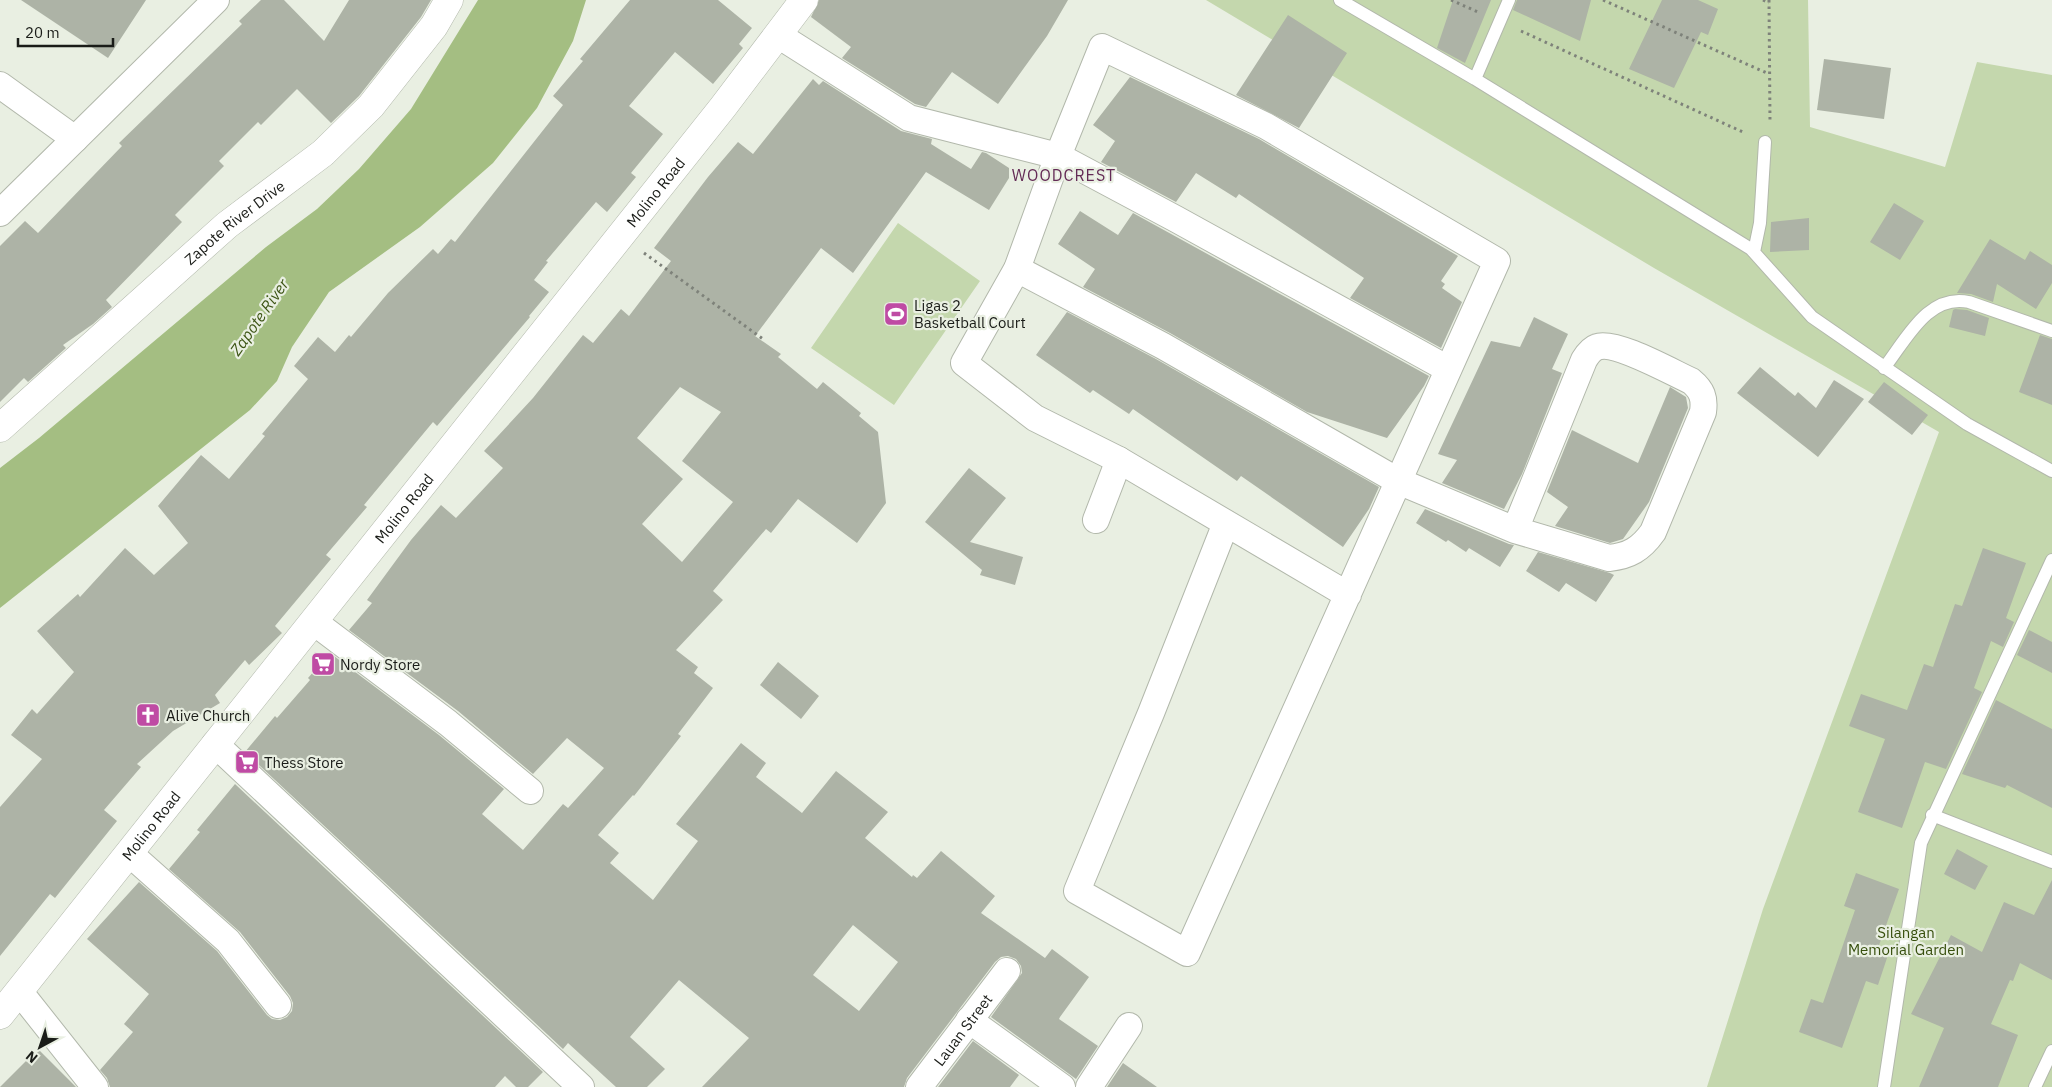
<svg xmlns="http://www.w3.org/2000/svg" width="2052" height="1087" font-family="'IBM Plex Sans',sans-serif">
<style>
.green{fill:#c4d7ad}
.water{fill:#a4be82}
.building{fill:#adb3a6;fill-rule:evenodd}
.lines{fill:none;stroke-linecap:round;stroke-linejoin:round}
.service-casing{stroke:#b2b8ab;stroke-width:14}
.minor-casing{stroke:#b2b8ab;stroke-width:28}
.secondary-casing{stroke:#b2b8ab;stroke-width:29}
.path{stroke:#7e827a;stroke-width:3;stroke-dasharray:2.5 4;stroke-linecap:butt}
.service{stroke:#fff;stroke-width:12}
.minor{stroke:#fff;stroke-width:26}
.secondary{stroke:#fff;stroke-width:28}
.labels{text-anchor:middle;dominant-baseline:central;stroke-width:4.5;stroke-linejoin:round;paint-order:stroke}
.street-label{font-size:15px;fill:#1a1c18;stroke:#e9efe2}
.poi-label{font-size:15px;fill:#1a1c18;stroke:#e9efe2;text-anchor:start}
.park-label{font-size:15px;fill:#374f0d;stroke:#e9efe2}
.neighbourhood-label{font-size:16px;letter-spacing:1px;fill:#642b56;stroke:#e9efe2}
.water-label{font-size:16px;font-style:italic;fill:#3d5515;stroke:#e9efe2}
</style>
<rect width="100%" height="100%" fill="#e9efe2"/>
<path class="green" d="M1206,0H1808L1810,127L1945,167L1977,62L2052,75V1087H1707L1763,909L1939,432L1654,268Z
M898,223L980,281L894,405L811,348Z"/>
<path class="water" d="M478,0H586L573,41L537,108L493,163L420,227L329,292L292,347L277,381L250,410L0,608V468L39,438L266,247L317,209L359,169L411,109Z"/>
<path class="building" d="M21,0H146L108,58Z
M261,0H284L324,41L349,0H431L421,17L359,96L331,123L297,89L261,125L258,122L219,161L224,166L175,215L182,222L106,300L112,307L93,324L63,345L66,348L28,382L24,378L0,402V246L25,221L38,233L122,146L119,143L242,24L239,21Z
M630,0H718L752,28L739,44L743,48L713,84L675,52L629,106L663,134L631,173L636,177L607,212L596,202L546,261L548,262L534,280L549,292L529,316L530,317L437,426L433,422L364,505L367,507L326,555L331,559L275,626L282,633L249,665L245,660L215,695L220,703L173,731L137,764L141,767L104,810L117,821L55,898L50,894L0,956V807L42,759L11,735L32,709L37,714L74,672L37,631L78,594L80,597L125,548L154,575L188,543L158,506L201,455L229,479L265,436L262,434L308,379L294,366L318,337L335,352L349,335L351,337L388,293L433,249L438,254L451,239L455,242L563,105L553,96L583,61L580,59Z
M819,0H1068L1047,36L998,104L952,72L926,107L915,104L842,58L851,47L811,17Z
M1453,0H1491L1465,63L1437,48Z
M1517,0H1591L1580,41L1513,10Z
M1662,0H1698L1718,9L1708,35L1701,32L1674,88L1629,69Z
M1288,15L1347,53L1299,128L1236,95Z
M1824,59L1891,68L1884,119L1817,110Z
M1130,77L1259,139L1458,256L1441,281L1445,284L1442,288L1462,302L1441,348L1350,298L1364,278L1239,194L1236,198L1196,173L1176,202L1101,162L1115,141L1093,125Z
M813,79L819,85L823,81L901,131L932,139L931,144L971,169L982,152L986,153L1009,168V178L989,210L926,172L853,273L821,248L755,336L781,354L778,357L817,389L823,382L861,413L859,416L878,432L886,503L857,543L798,499L771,533L766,529L713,591L723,600L676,650L698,667L694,673L713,688L678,734L681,736L634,796L633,795L598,835L619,853L610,863L653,900L698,841L676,824L741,743L766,763L756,777L802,813L836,771L888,812L865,838L912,877L913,875L917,878L941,851L995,896L981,913L1045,958L1052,949L1089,977L1060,1017L1059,1019L1098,1046L1076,1079L991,1017L1022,973L1021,966L1016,959L1008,956L1001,957L995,962L907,1078L904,1087H702L749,1038L679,980L630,1037L665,1069L647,1087H616L568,1043L563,1049L245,752L275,716L277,718L310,680L308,678L330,653L439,735L504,789L482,814L523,850L563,804L568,808L604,768L567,738L533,774L458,711L349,630L372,603L367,600L411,540L441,505L456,518L503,468L484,451L533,398L583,335L593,343L621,309L629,316L671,261L654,248L708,177L738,142L753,154ZM680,387L721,412L682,461L733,502L682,562L642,524L683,479L637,438ZM853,925L898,962L859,1011L813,975Z
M1894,203L1924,221L1900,260L1870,242Z
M1080,211L1118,235L1133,213L1429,376L1424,386L1387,438L1307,412L1170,333L1083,287L1095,269L1058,244Z
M1809,218V250L1770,252L1771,222Z
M1990,239L2025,260L2030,251L2052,265V283L2036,309L1997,284L1993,302L1971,294L1957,293Z
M1955,309L1967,310L1989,318L1985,336L1949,327L1953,310Z
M1067,312L1156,359L1379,487L1369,509L1343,547L1241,476L1237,481L1133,409L1129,414L1093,390L1090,393L1036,355Z
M1534,317L1568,334L1552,369L1562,373L1522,474L1504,509L1442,483L1457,460L1438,454L1491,341L1520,347Z
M2040,335L2052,339V405L2019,392Z
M1760,367L1795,396L1798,392L1816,408L1834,380L1864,399L1818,457L1737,393Z
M1884,382L1928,415L1912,435L1868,402Z
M1670,387L1686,397L1688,408L1649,502L1623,539L1610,543L1555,526L1568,507L1547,492L1572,430L1638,463Z
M969,468L1006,498L970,542L1023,557L1015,585L980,575L982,570L925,522Z
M1425,509L1509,544L1514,545L1500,567L1469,548L1466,552L1448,540L1446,542L1416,523Z
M1983,548L2026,563L2006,618L2014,622L2003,647L1991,641L1974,688L1982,692L1946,769L1925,762L1902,828L1858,812L1885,739L1849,726L1861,694L1907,710L1924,664L1933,667L1955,604L1962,606Z
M1538,552L1610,573L1614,575L1596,602L1566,583L1559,592L1526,571Z
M2029,630L2052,642V673L2017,655Z
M778,662L819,696L801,719L760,685Z
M1996,700L2052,729V808L2007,785L2005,788L1962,774Z
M235,784L543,1072L528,1087H516L505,1076L495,1087H110L107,1078L100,1070L133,1032L124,1024L149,994L87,939L139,882L217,951L267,1015L272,1019L280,1020L287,1017L292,1011L293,1003L290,996L240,932L169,869L200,832L197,830Z
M1957,849L1988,866L1975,890L1944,874Z
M1856,873L1899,889L1878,948L1889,952L1878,985L1866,981L1842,1048L1799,1032L1811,999L1823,1003L1855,910L1844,906Z
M2052,880V980L2020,963L2013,981L2010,980L1991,1024L2018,1035L1998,1087H1919L1944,1028L1911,1014L1951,935L1982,952L2004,902L2034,915Z
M973,1041L1019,1075L1010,1087H938Z
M38,1049L76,1087H0Z
M1123,1063L1157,1087H1107Z"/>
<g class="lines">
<defs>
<path id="service" d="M1340,0L1475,79L1751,249L1812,317L1967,424L2052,471
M1475,79L1509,0
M1754,252L1760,223L1765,142
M1884,368C1906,340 1928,293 1969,302L2052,331
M1932,815L2052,862
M1884,1087L1921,843L2052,560
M2035,1087L2052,1051"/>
<g id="minor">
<path d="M778,35L909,118L1058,156L1176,219L1448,369"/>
<path d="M0,85L75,139"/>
<path d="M0,213L216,0"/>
<path d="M1017,269L1163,346L1398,481L1515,530L1609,558C1629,556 1641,549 1653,532L1703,412C1705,398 1702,390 1691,381C1673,373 1615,340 1597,347C1591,349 1587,355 1584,360L1515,530"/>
<path d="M1096,520L1119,460"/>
<path d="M1226,523L1151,713L1077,891L1187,953L1497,261L1266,126L1102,47L1058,156L1017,269L964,363L1035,418L1119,460L1348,595"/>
<path d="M314,622L448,723L530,791"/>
<path d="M215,744L581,1087"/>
<path d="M129,853L228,941L278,1005"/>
<path d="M19,991L95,1087"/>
<path d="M969,1020L1062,1087"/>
<path id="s1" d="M919,1087L1007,971"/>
<path d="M1089,1087L1129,1026"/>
</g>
<g id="secondary">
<path id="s2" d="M0,428L227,225L323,153L371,106L434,26L449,0"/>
<path id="s3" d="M0,1015L723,107L804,0"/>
</g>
</defs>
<use href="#service" class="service-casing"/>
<use href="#minor" class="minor-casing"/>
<use href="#secondary" class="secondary-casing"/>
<path class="path" d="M1451,0L1478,12
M1603,0L1769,74
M1763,0L1769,3
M1769,0L1770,122
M1521,31L1745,133
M644,253L763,339"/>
<use href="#service" class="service"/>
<use href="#minor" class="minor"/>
<use href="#secondary" class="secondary"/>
</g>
<defs>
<symbol id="stadium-square" viewBox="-11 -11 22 22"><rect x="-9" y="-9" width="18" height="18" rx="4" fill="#bf4ba4" stroke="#e9efe2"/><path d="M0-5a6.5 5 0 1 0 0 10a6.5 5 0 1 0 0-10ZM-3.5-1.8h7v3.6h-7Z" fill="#fff"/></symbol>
<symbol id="supermarket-square" viewBox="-11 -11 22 22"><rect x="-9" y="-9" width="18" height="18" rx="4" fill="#bf4ba4" stroke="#e9efe2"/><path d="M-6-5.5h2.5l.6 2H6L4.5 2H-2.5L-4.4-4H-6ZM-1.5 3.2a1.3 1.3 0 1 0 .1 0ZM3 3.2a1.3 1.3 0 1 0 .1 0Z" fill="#fff"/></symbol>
<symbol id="church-square" viewBox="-11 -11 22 22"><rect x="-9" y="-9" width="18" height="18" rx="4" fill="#bf4ba4" stroke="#e9efe2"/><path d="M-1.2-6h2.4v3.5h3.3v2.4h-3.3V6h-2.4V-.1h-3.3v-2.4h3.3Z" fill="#fff"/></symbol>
</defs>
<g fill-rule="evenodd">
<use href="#stadium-square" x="882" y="300" width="28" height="28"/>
<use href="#supermarket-square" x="309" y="650" width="28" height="28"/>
<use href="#church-square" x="134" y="701" width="28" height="28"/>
<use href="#supermarket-square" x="233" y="748" width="28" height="28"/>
</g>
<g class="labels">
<g class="street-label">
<text stroke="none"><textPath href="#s3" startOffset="1052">Molino Road</textPath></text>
<text stroke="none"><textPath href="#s2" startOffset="312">Zapote River Drive</textPath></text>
<text stroke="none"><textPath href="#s3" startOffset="648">Molino Road</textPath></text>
<text stroke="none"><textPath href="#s3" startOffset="242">Molino Road</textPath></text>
<text stroke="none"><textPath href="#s1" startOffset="72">Lauan Street</textPath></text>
</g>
<g class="poi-label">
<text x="914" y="305">Ligas 2<tspan x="914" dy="17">Basketball Court</tspan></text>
<text x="340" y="664">Nordy Store</text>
<text x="166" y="715">Alive Church</text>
<text x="264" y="762">Thess Store</text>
</g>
<g class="park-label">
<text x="1906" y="932">Silangan<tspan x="1906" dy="17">Memorial Garden</tspan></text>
</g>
<g class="neighbourhood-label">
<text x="1064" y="175">WOODCREST</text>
</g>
<g class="water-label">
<text transform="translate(259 317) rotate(-55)">Zapote River</text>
</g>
</g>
<g transform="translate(40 1047) rotate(220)" stroke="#e9efe2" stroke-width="4" paint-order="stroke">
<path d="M0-4L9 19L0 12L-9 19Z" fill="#1a1c18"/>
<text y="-8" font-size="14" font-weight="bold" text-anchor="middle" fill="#1a1c18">N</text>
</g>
<path d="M18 38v8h95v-8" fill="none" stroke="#1a1c18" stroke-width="2.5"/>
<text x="25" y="38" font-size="15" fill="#1a1c18" stroke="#e9efe2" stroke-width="4" paint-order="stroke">20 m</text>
</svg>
